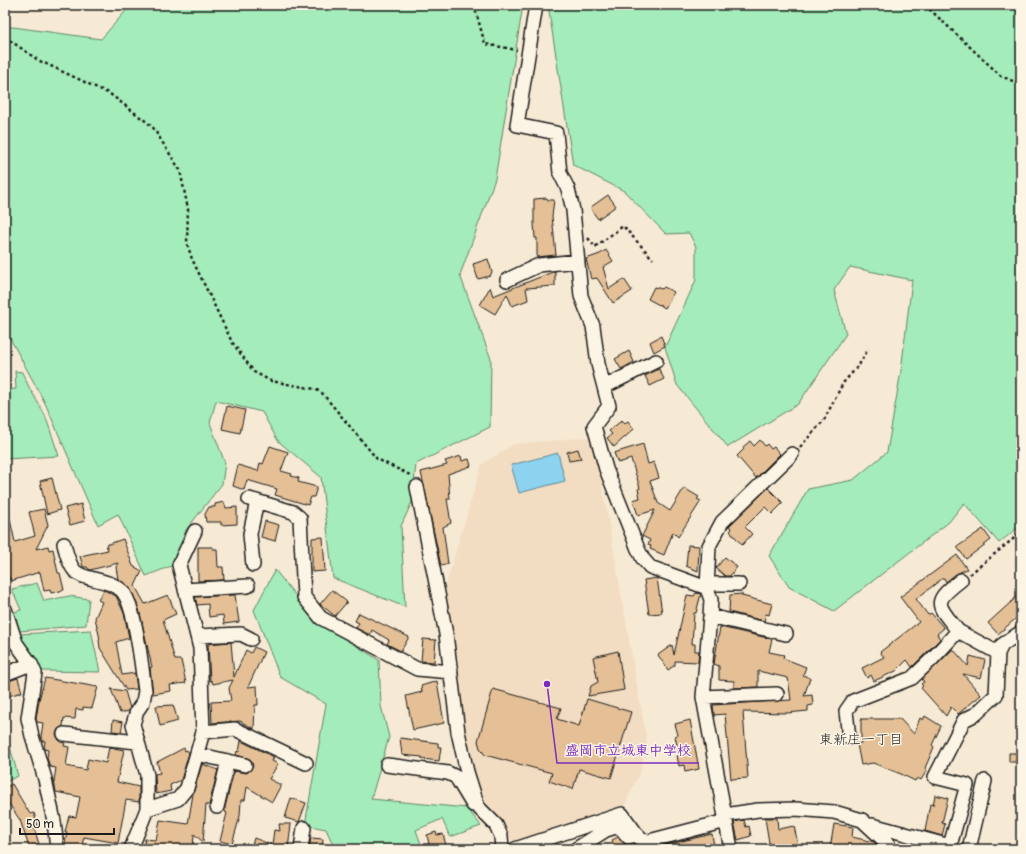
<svg xmlns="http://www.w3.org/2000/svg" width="1026" height="854" font-family="Pangolin,'Klee One',sans-serif">
<style>
.built{fill:#f2ddc2}
.green{fill:#a4ecb9;stroke:#60846a}
.water{fill:#8dd2ee;stroke:#60899a}
.building{fill:#e5c096;stroke:#1c1c1c}
.lines{fill:none;stroke-linecap:round;stroke-linejoin:round}
.minor-casing{stroke:#1c1c1c;stroke-width:16}
.path{stroke:#1c1c1c;stroke-width:2.5;stroke-dasharray:3 3;stroke-linecap:butt}
.minor{stroke:#fcf5e5;stroke-width:13}
.labels{text-anchor:middle;dominant-baseline:central;stroke-width:3;stroke-linejoin:round;paint-order:stroke}
.neighbourhood-label{font-size:14px;fill:#1c1c1c;stroke:#fcf5e5}
.leader{fill:none;stroke:#7b2cbf;stroke-width:1.5}
.callout-dot{fill:#7b2cbf;stroke:#fcf5e5;stroke-width:1.5}
.callout-label{font-size:14px;text-anchor:middle;font-weight:bold;fill:#7b2cbf;stroke:#fcf5e5;stroke-width:3;stroke-linejoin:round;paint-order:stroke}
</style>
<rect width="100%" height="100%" fill="#f7ead5"/>
<filter id="ink" filterUnits="userSpaceOnUse"><feTurbulence type="fractalNoise" baseFrequency=".025" numOctaves="2"/><feDisplacementMap in="SourceGraphic" scale="8" xChannelSelector="R" yChannelSelector="G"/><feConvolveMatrix kernelMatrix="1 2 1 2 8 2 1 2 1" color-interpolation-filters="sRGB"/></filter>
<g filter="url(#ink)">
<path class="built" d="M591,437L600,472L647,742L640,772L623,809L518,843L511,840L502,822L485,807L475,779L462,730L453,637L443,594L482,464L514,444Z"/>
<path class="green" d="M131,5H523L495,179L460,275L491,359L490,427L416,464L412,502L401,526L405,607L333,578L321,477L278,441L262,412L216,401L210,423L225,463L222,484L186,530L174,565L146,576L118,514L98,525L45,403L5,329V27H13L101,39Z
M548,5H1021V525L999,543L964,503L949,522L834,611L789,587L769,556L808,489L853,480L887,452L901,371L912,280L850,267L834,290L846,334L798,404L728,447L677,385L665,347L696,280V247L689,233L666,234L624,191L573,165Z
M15,371L22,372L29,387L45,415L59,456L5,459V390L16,389Z
M275,570L316,621L379,660L381,706L389,737L371,799L467,808L481,826L450,837L442,819L416,830L422,847L418,849H335L326,829L305,825L326,704L280,677L254,610Z
M37,583L44,601L69,596L89,599L86,625L20,631L14,612L21,610L12,589Z
M91,630L100,672L42,671L22,642L20,634Z
M5,728L18,776L5,782Z"/>
<path class="water" d="M558,453L565,481L519,493L511,465Z"/>
<path class="building" d="M608,195L616,206L598,219L592,211L591,207Z
M547,198L548,200H554L552,216L556,255L537,257V238H535L534,224V199Z
M606,250L613,261L603,267L609,289L624,279L632,291L613,303L597,278L591,279L586,259L600,254Z
M488,259L492,272L490,276L478,279L473,264Z
M555,271V286L526,288L528,300L512,306L507,294L495,314L480,305L490,287L493,296Z
M654,287L662,289L664,287L674,292L665,308L648,299Z
M661,336L665,346L654,352L650,342Z
M629,351L634,362L621,369L615,359Z
M659,369L664,379L650,386L645,376Z
M227,406L245,410L240,433L222,429Z
M622,420L625,423L628,421L634,429L614,447L607,438L612,434L609,431Z
M760,440L765,446L767,444L771,449L774,447L780,454L756,478L737,456L744,449L743,447L750,441L754,446Z
M643,444L648,464L654,462L659,478L650,481L658,503L670,511L684,488L699,497L697,499L701,501L678,537L673,532L664,555L650,549L651,546L648,545L650,540L642,536L655,510L638,515L633,500L640,498L638,489L640,488L631,459L618,463L614,453Z
M270,446L288,452L281,471L292,474L291,476L299,478L298,482L317,487L314,497H311L308,505L275,495L277,489L247,480L244,490L233,486L238,465L258,471L260,463L263,464Z
M578,449L581,459L569,461L567,452Z
M461,456L462,461L469,459L471,466L448,474L450,499H447L451,523L443,527L448,564L441,566L421,472L447,465L445,461Z
M52,478L60,510L47,514L40,481Z
M768,488L783,503L772,514L765,507L745,527L752,534L742,545L730,531L732,529L729,526Z
M224,502L226,508L237,507V524L221,525V522H206L205,514L209,507H215V504Z
M81,504L85,521L70,525L65,508Z
M44,509L48,525L36,549L48,546L49,550L53,549L58,573H60L64,590L51,593L50,590L44,591L40,572L11,581L10,578L5,579V515H9L15,542L35,536L29,512Z
M265,521L279,525L275,541L261,537Z
M983,529L991,540L966,559L957,547Z
M323,537L325,571L312,572V538Z
M123,539L133,566L142,571L135,586L145,604L168,595L176,614L163,620L175,660H181L186,683L170,685L171,691L153,694L150,668L152,667L139,609L130,588L118,579L116,567L118,563L90,570L87,567H83L80,556L108,550L106,545Z
M688,545L699,546L698,571L686,566Z
M198,547H213V549H217L218,567H223L224,580L198,581Z
M957,555L967,569L956,574L946,582L944,578L939,581L916,599L928,615L931,613L944,628L937,634L940,639L912,667L907,660L896,671L874,681L871,675L867,678L862,668L884,657L880,652L919,622L900,597Z
M725,557L737,567L730,576H725L716,568Z
M657,578L662,613L649,614L644,580Z
M104,590L116,596L124,613L129,638L116,642L122,675L135,673L137,689L126,690L100,648L99,640L100,639L95,618L102,602L98,600Z
M332,590L347,602L335,616L320,604Z
M696,593L701,594L696,613H694L692,644H695V651H699L698,662L675,661V665L668,670L658,655L672,645L674,655L687,595L694,596Z
M1021,593V614L998,634L988,623Z
M742,594V596L772,604L769,615L766,614L764,621L729,612L730,595Z
M235,595L239,622L224,624L223,615L209,617L208,604L197,605L195,597Z
M359,613L409,637L401,651L387,644L389,640L372,630L370,635L356,628L359,623L355,621Z
M720,627L772,639L769,652L784,655L783,658L806,667L803,675L810,678L804,696L812,695L813,705L808,706V711L787,713L743,712L748,778L731,779L725,714L714,715L713,705L791,700L788,678L758,671V687L734,688V681L719,680V666L714,664Z
M423,639L436,640L434,662L421,661Z
M231,642L234,677L246,650L251,653L254,647L264,652L248,687L257,686L258,705H255L254,729L240,721L212,723L211,702L231,701L229,688L233,680L213,684L212,681H210L208,644Z
M953,649L968,666L970,656L985,660L981,678L963,674L981,695L958,714L951,707L946,716L921,688L923,686L921,684L924,682L922,679Z
M618,651L624,690L588,696L591,686L598,682L593,657Z
M18,678L22,692L5,697V682Z
M45,678L98,687L92,708L83,707V710L76,709L75,719L64,718L63,726L58,729L56,734L60,742L65,743L64,746L69,747L66,766L86,770L88,759L106,763L109,747L124,750L117,782L139,787V802L126,800L118,843L84,837L81,849H66L67,845L65,844L67,832H65L69,816L76,817L80,797L56,792L54,781L56,768L50,767L47,758L48,750L44,749L45,741H42L41,737L43,723L37,722L36,719L39,700Z
M437,681L444,723L413,730L406,696L422,692L421,686Z
M111,689L125,691L130,708L129,711L120,713Z
M493,689L561,708L557,719L579,726L587,699L631,712L611,778L579,769L573,789L549,781L552,773L485,755L480,748L478,741Z
M173,705L178,721L160,726L156,706Z
M925,716L941,726L932,745L934,747L925,768L927,770L921,780L917,778L915,781L901,774L873,763L861,765L857,744L861,743V719H900L914,734L920,718L923,720Z
M113,720L123,722L121,732L112,731Z
M690,720L699,769L685,772L684,765L679,766L677,756L679,755L675,736L678,735L675,724Z
M400,738L438,743V747H441L439,761L422,759V757L402,755Z
M241,741L274,757L272,761L278,764L269,779L281,785L272,802L247,787L245,800H241L240,816L232,844L220,841L227,813L225,812V807L234,771L247,773L253,766L250,759L236,755L237,751L239,752Z
M184,748L185,751L187,750L189,753L181,780L170,785L171,791L156,794L155,774L160,773L157,762Z
M1009,753H1021V762H1009Z
M202,764L218,770L209,805H206L203,842L194,834L193,849H143L145,839L156,840L160,820L188,824L193,794Z
M12,784L30,814L34,813L38,826L34,828L39,844L29,847L20,820L5,798V788Z
M935,795L948,798L942,823L945,824L942,836L925,831L930,804L933,805Z
M291,798L306,803L299,822L285,818Z
M765,818H777L778,829L794,826L799,849H770Z
M744,820L746,827L749,826L751,836L738,840L734,822Z
M279,824H291L288,849H251L254,838L272,845L274,830L280,831Z
M834,824L853,827L852,837L874,842L880,849H830Z
M436,832L437,835L443,834L447,849H430L427,835Z
M712,834L714,846L703,849H662L661,846Z
M618,837L625,844L627,849H615L612,840Z
M311,838L323,839L322,849H309Z"/>
<g class="lines">
<defs>
<path id="minor" d="M536,5L517,125L556,133L560,173L568,189L573,210L581,296L593,326L598,364L609,406L594,426L606,469L638,549L643,559L650,567L707,588L711,600L710,616L703,697L731,849
M507,280L539,265L577,261
M604,387L656,361
M417,487L446,634L458,732L467,772L478,807L496,825L501,836L502,849
M249,499L293,512L300,518L304,597L321,618L417,669L451,672
M64,544C73,582 79,573 111,584C115,586 120,588 123,592C136,608 142,669 145,691L143,702L137,711L133,724L147,775V809
M253,565L250,534L257,501
M707,584H739
M707,588L709,546L722,522L792,454
M185,590L248,586
M5,609L16,643L31,664L35,673L28,718L32,736L45,779L54,821L57,849
M710,616L786,634
M197,636L241,634L251,639
M998,653L1002,645L1021,632
M5,674L31,664
M703,697L777,694
M203,732L235,729L306,763
M64,734L137,742
M849,738L846,711L853,701L912,678L932,659L958,631C937,604 931,603 961,580
M197,754L245,765
M387,765L448,773L456,777L473,805
M217,807L228,761
M725,815L758,810L796,809L834,812L862,820L888,844V849
M872,825L950,846
M131,849L147,809L178,799L187,788L203,732L200,648L179,565L195,531
M301,849L304,828
M515,849L622,814L641,840L649,841L726,821
M576,849L606,830L619,826L628,837L638,835
M949,849L967,785L935,777L964,720L976,714L996,695L998,653L958,631
M969,849L985,781"/>
</defs>
<use href="#minor" class="minor-casing"/>
<path class="path" d="M474,5L485,44L517,50
M925,5L1001,76L1020,84L1021,90
M5,37L38,60L110,94L152,126L180,170L188,209L187,243L192,259L232,342L254,372L271,381L315,389L322,393L377,459L412,476
M588,238L595,247L623,226L653,259
M800,447L824,420L843,383L859,365L868,349
M970,574L1018,535"/>
<use href="#minor" class="minor"/>
</g>
</g>
<g class="labels">
<g class="neighbourhood-label">
<text x="861" y="739">東新庄一丁目</text>
</g>
</g>
<path class="leader" d="M547 684L557 763H699"/>
<circle class="callout-dot" cx="547" cy="684" r="4"/>
<g class="callout-label">
<text x="628" y="755">盛岡市立城東中学校</text>
</g>
<rect width="1026" height="854" fill="none" stroke="#fcf5e5" stroke-width="20"/>
<rect x="10" y="10" width="1006" height="834" fill="none" stroke="#1c1c1c" stroke-width="1.5" filter="url(#ink)"/>
<path d="M20 828v6h94v-6" fill="none" stroke="#1c1c1c" stroke-width="2"/>
<text x="26" y="828" font-size="12" fill="#1c1c1c" stroke="#fcf5e5" stroke-width="3" paint-order="stroke">50 m</text>
</svg>
